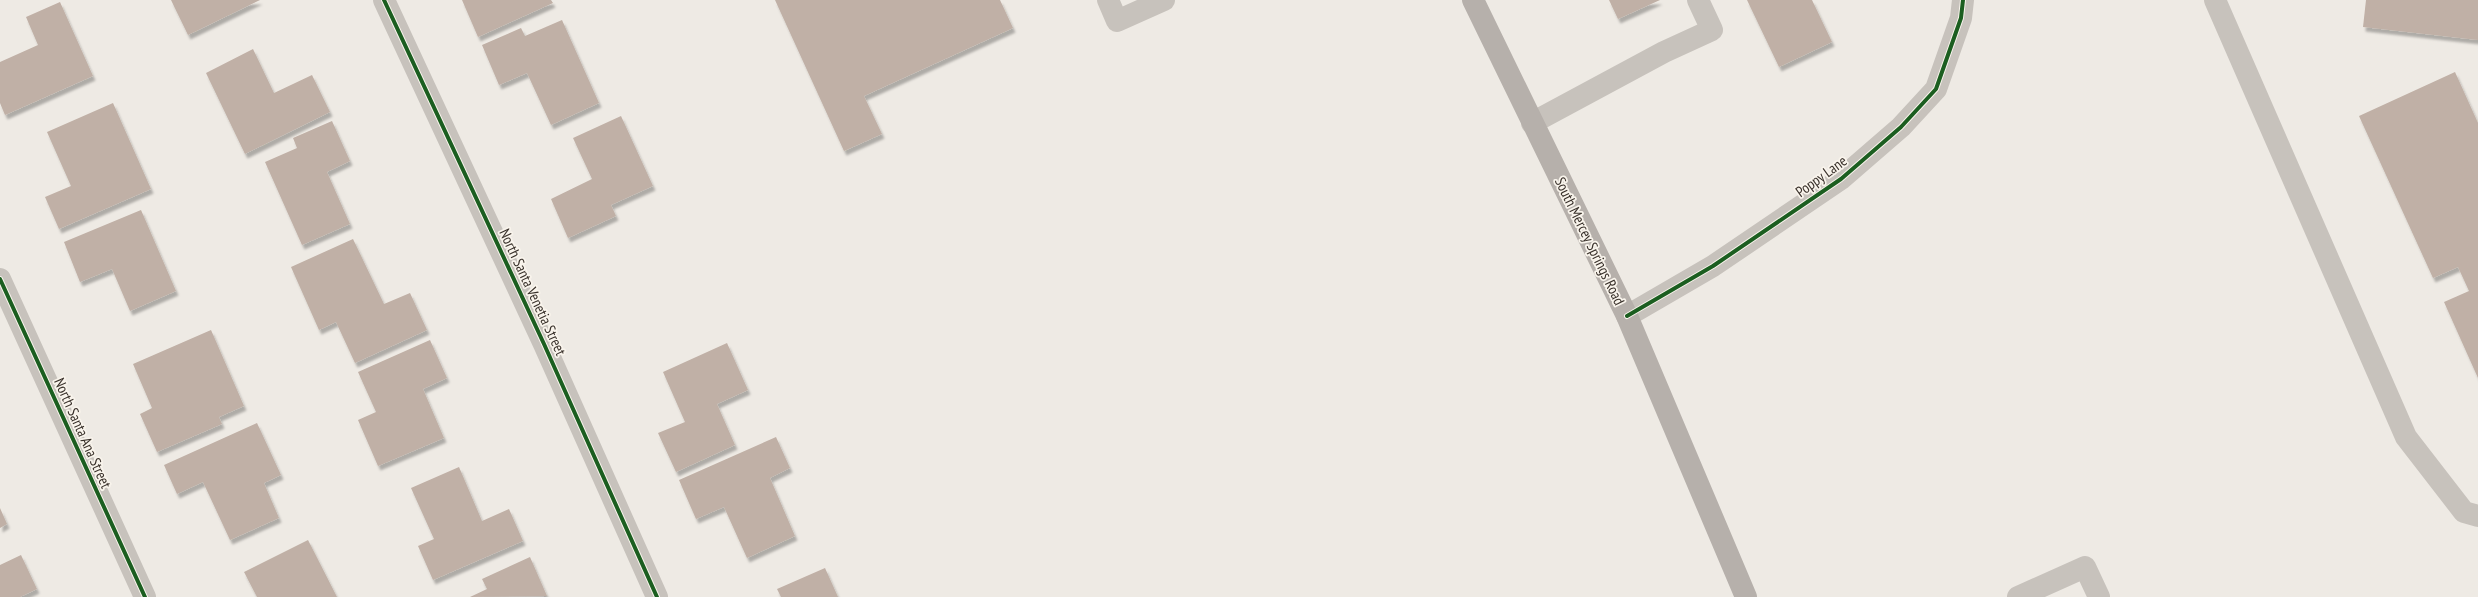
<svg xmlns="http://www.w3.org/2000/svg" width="2478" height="597" font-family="'PT Sans Narrow',sans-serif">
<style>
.building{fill:#c0b0a6;filter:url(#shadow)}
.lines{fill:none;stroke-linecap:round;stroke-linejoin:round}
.minor{stroke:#c7c2bc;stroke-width:22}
.major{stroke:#b6b0ab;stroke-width:22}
.cycleway-casing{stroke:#f9f4ec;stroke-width:6}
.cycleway{stroke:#1b5e20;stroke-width:4}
.labels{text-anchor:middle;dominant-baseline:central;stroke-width:3.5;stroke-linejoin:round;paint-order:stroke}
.street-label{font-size:15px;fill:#38302a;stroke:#f9f4ec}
</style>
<defs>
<filter id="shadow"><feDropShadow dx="2.5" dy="4.5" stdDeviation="1" flood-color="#0004"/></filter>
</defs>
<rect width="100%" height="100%" fill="#eeeae4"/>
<path class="building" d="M171,0H260L188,35Z
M462,0H551L553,3L478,37Z
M775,0H1000L1013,28L864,96L882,134L844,151Z
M1609,0H1660L1618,19Z
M1747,0H1812L1832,42L1779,67Z
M2366,0H2478V40L2363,27Z
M60,2L93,76L5,115L0,103V62L38,45L26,17Z
M562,20L599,103L551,125L527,73L499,85L482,45L521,28L525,36Z
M253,49L274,93L312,75L330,112L245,154L206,73Z
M2455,72L2478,123V378L2444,302L2469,291L2458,267L2433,278L2359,116Z
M113,103L151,189L59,229L45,197L71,186L47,132Z
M621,116L653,186L611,205L616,216L568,238L551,199L592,179L573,138Z
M332,121L350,161L327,172L350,224L302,245L265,162L297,148L293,138Z
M141,210L176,291L130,311L112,269L80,282L64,242Z
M353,239L384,304L410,293L427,330L355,363L336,322L319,330L291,267Z
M211,330L244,406L219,417L222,424L157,452L140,414L152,408L133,364Z
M430,340L447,378L423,389L444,438L378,466L358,420L376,412L358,372Z
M727,343L748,390L717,404L735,445L676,472L658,433L685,422L663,372Z
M257,423L281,475L264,483L279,518L230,540L203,482L177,494L164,465Z
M776,437L790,468L770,478L795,536L747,558L724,507L696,519L679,480Z
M459,467L482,521L509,509L523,541L433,580L418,546L434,539L411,488Z
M0,508L7,524L0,528Z
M308,540L337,597H257L244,572Z
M21,555L37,589L20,597H0V565Z
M530,557L547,596L470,597L487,589L482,579Z
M825,568L838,597H781L777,589Z"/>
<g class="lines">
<path class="minor" d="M384,0L544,344L657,597
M1108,0L1117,21L1164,0
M2215,0L2406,437L2464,512L2478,516
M1532,123L1664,52L1712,30L1698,0
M0,279L145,597
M1627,316L1713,266L1841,179L1901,127L1936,89L1961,18L1963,0
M2018,597L2085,567L2099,597"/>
<path class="major" d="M1473,0L1627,316L1746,597"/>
<defs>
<path id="cycleway" d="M384,0L544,344L657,597
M0,279L145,597
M1627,316L1713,266L1841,179L1901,127L1936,89L1961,18L1963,0"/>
</defs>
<use href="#cycleway" class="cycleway-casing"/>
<use href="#cycleway" class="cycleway"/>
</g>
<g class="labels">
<g class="street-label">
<text transform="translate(1821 176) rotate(-36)">Poppy Lane</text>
<text transform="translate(1590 241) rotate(64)">South Mercey Springs Road</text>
<text transform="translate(533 292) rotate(65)">North Santa Venetia Street</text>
<text transform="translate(83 433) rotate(66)">North Santa Ana Street</text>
</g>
</g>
</svg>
